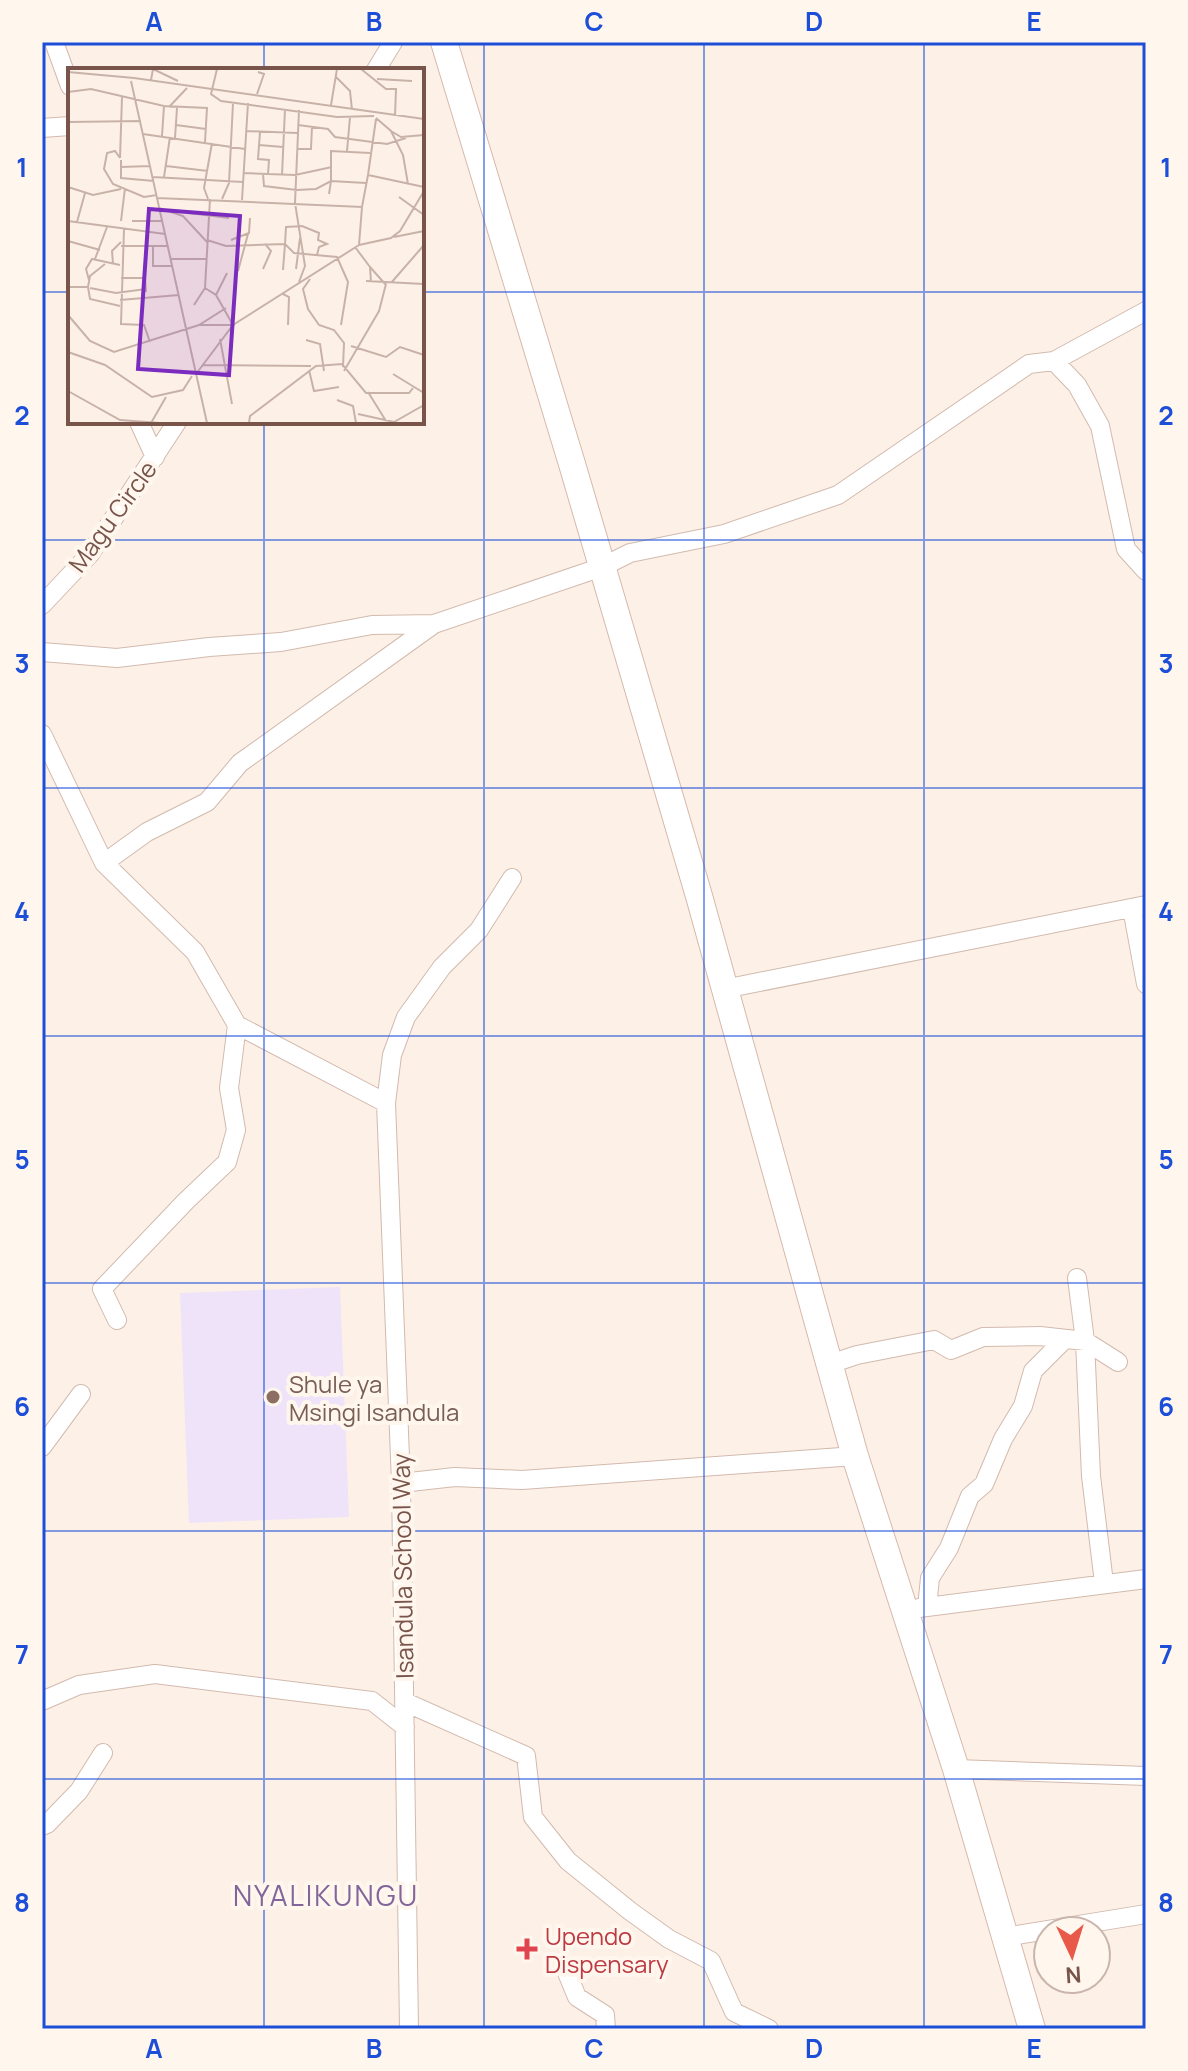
<svg xmlns="http://www.w3.org/2000/svg" width="1188" height="2071" font-family="Manrope,sans-serif">
<style>
.education{fill:#eee3f9}
.lines{fill:none;stroke-linecap:round;stroke-linejoin:round}
.street-casing{stroke:#d2baae;stroke-width:20}
.secondary-casing{stroke:#d5b9ac;stroke-width:28}
.street{stroke:#fff;stroke-width:18}
.secondary{stroke:#fff;stroke-width:26}
.grid{fill:none;stroke:#1d4ed8;stroke-width:2;stroke-opacity:0.55}
.education-dot{fill:#8d6e63;stroke:#fff6ee;stroke-width:3}
.health-dot{fill:#e0444e;stroke:#fff6ee;stroke-width:3}
.labels{text-anchor:middle;dominant-baseline:central;stroke-width:8;stroke-linejoin:round;paint-order:stroke}
.street-label{font-size:24px;fill:#78544a;stroke:#fff6ee}
.education-label{font-size:24px;fill:#785e54;stroke:#fff6ee;text-anchor:start}
.health-label{font-size:24px;fill:#be3a42;stroke:#fff6ee;text-anchor:start}
.quarter-label{font-size:28px;letter-spacing:2px;fill:#82669b;stroke:#fff6ee}
.inset-road{fill:none;stroke:#c8b2a8;stroke-width:2}
.view{fill:#7b2cbf;fill-opacity:0.15;stroke:#7b2cbf;stroke-width:4}
.inset-edge{fill:none;stroke:#78544a;stroke-width:4}
.neatline{fill:none;stroke:#1d4ed8;stroke-width:3}
.grid-label{font-size:26px;text-anchor:middle;font-weight:bold;fill:#1d4ed8}
</style>
<rect width="100%" height="100%" fill="#fdf1e7"/>
<path class="education" d="M340,1287L349,1517L189,1523L180,1293Z"/>
<g class="lines">
<defs>
<path id="street" d="M54,42L70,86
M376,70L393,42
M42,128L70,126
M1054,361L1077,385L1100,426L1126,549L1146,571
M139,422L155,457
M42,605L90,554L177,422
M42,652L117,658L209,647L281,642L372,625L434,624
M42,734L104,863L195,952L237,1025L386,1103
M104,863L147,832L207,802L240,763L434,624L602,567L630,553L724,534L838,495L1029,364L1054,361L1146,311
M1132,908L1146,984
M724,989L1146,905
M1077,1278L1085,1341L1118,1362
M117,1320L102,1289L186,1201L227,1162L236,1130L229,1088L237,1025
M830,1364L857,1355L934,1340L951,1350L983,1337L1040,1336L1085,1341L1091,1476L1104,1583
M42,1447L81,1394
M401,1483L455,1477L522,1480L855,1456
M927,1607L930,1578L949,1548L970,1496L984,1484L1003,1439L1023,1406L1033,1371L1065,1339
M919,1608L1146,1579
M42,1701L79,1685L155,1674L372,1701L405,1727
M405,1702L526,1756L533,1817L568,1861L630,1911L669,1939L711,1961L734,2012L769,2029
M956,1769L1146,1776
M42,1826L47,1824L79,1791L103,1753
M1005,1937L1146,1914
M565,1968L577,1997L605,2015L606,2029
M409,2029L401,1483L386,1103L392,1055L406,1017L442,967L479,930L512,878"/>
<path id="secondary" d="M444,42L572,464L699,896L855,1456L956,1769L1032,2029"/>
</defs>
<use href="#street" class="street-casing"/>
<use href="#secondary" class="secondary-casing"/>
<use href="#street" class="street"/>
<use href="#secondary" class="secondary"/>
</g>
<path class="grid" d="M264,42V70M484,42V2029M704,42V2029M924,42V2029M42,292H70M422,292H1146M264,422V2029M42,540H1146M42,788H1146M42,1036H1146M42,1283H1146M42,1531H1146M42,1779H1146"/>
<circle class="education-dot" cx="273" cy="1397" r="8"/>
<path class="health-dot" d="M523 1937h8v8h8v8h-8v8h-8v-8h-8v-8h8z"/>
<g class="labels">
<g class="street-label">
<text transform="translate(112 516) rotate(-54)">Magu Circle</text>
<text transform="translate(402 1566) rotate(-91)">Isandula School Way</text>
</g>
<g class="education-label">
<text x="289" y="1383">Shule ya<tspan x="289" dy="28">Msingi Isandula</tspan></text>
</g>
<g class="health-label">
<text x="545" y="1935">Upendo<tspan x="545" dy="28">Dispensary</tspan></text>
</g>
<g class="quarter-label">
<text x="326" y="1895">NYALIKUNGU</text>
</g>
</g>
<g transform="translate(68 68)">
<rect width="356" height="356" fill="#fdf1e7"/>
<path class="inset-road" d="M149,1L143,26L153,33L269,49L306,48M293,1L318,21H328L327,48M0,4L66,10M268,9L282,23L284,42M66,10L356,51M309,11L344,13M83,12L85,1L110,13M63,13L139,355M0,24L23,21L96,38L139,40L137,74M189,26L196,6L190,4M263,37L269,1M101,39L119,20M308,50L323,63L335,87L340,116M0,54L73,53M108,57L138,61M230,57L260,61L267,69L319,76L338,70M178,63L229,65M323,63L333,69L356,67M192,64L190,91L201,92L200,106M75,66L177,81M94,68L96,38M107,70L109,40M191,77L215,79M229,81H243L244,58M279,83L282,49M52,90L47,83L39,85L36,101L45,116L76,129L89,127M52,90L54,29M53,92V110L86,113M98,98L140,103M53,99L82,98M176,105L227,107L264,99M195,106L196,118L229,122L248,121L263,113L261,126M214,107L217,41M300,107L308,51M85,109L175,114M96,109L102,69M298,115L263,113V83L302,85M0,119L25,127L53,121M331,129L356,147M89,130L294,139L300,107L356,119M140,131L136,120L144,75M154,131L161,115L165,35M174,132L180,35M91,140L115,148L139,174M121,145L161,150M0,153L97,166M53,153L57,120M64,153H94M9,154L17,125M56,161L53,256L76,257L82,274M326,169L356,163M139,172L158,178L217,176M163,172L181,165L182,150M0,173L32,182M217,176L218,159L234,158L251,165L250,172L259,176L251,179L249,187M291,177L323,170L332,163L356,123M53,178H100M85,179V198H105M287,179L302,199L303,214M27,191L39,159M103,191H138M45,196L44,183L53,174M302,199L318,217M195,201L203,183L197,176M228,201L232,170M215,202L217,176L226,185L269,189L280,214L273,257M170,203L180,166M53,210H77L78,224M242,211L235,221L240,241L251,257L266,262L276,275L275,299M21,212L18,201L24,191L52,197M298,213L356,216M231,214L237,198L227,135L231,42M323,215L356,177M0,219H20L22,208L37,196M20,219L22,231L52,238M22,220L48,225L78,221M215,226L221,229L220,257M148,227L159,205M52,232L111,227M126,237L137,220L142,131M0,247L22,273L46,284L131,257L158,240M132,257H165L148,227L137,220M152,271L164,336M238,272L252,276L256,303M283,278L318,289L332,279L356,287M0,284L37,297L84,329L115,322L124,308M135,297L243,298M241,302L246,323L271,319M276,303L311,243L318,216M128,306L165,257L291,177L294,139M325,306L356,325M0,323L52,352L92,355M300,324L318,353M269,332L285,338L288,355M290,346L326,354L356,337M83,355L98,329M181,355L182,348L248,298L274,296L298,325H341L345,320"/>
<path class="view" d="M81,141L172,148L161,307L70,301Z"/>
<rect width="356" height="356" class="inset-edge"/>
</g>
<rect width="1188" height="2071" fill="none" stroke="#fff6ee" stroke-width="88"/>
<g transform="translate(1072 1955) rotate(176)"><circle r="38" fill="#fff6ee" stroke="#c9b5ac" stroke-width="2"/>
<path d="M0-6L14 30L0 20L-14 30Z" fill="#e95949"/>
<text y="-12" font-size="22" font-weight="bold" text-anchor="middle" fill="#78544a">N</text>
</g>
<rect x="44" y="44" width="1100" height="1983" class="neatline"/>
<g class="grid-label">
<text x="154" y="31">A</text>
<text x="374" y="31">B</text>
<text x="594" y="31">C</text>
<text x="814" y="31">D</text>
<text x="1034" y="31">E</text>
<text x="22" y="177">1</text>
<text x="1166" y="177">1</text>
<text x="22" y="425">2</text>
<text x="1166" y="425">2</text>
<text x="22" y="673">3</text>
<text x="1166" y="673">3</text>
<text x="22" y="921">4</text>
<text x="1166" y="921">4</text>
<text x="22" y="1169">5</text>
<text x="1166" y="1169">5</text>
<text x="22" y="1416">6</text>
<text x="1166" y="1416">6</text>
<text x="22" y="1664">7</text>
<text x="1166" y="1664">7</text>
<text x="22" y="1912">8</text>
<text x="1166" y="1912">8</text>
<text x="154" y="2058">A</text>
<text x="374" y="2058">B</text>
<text x="594" y="2058">C</text>
<text x="814" y="2058">D</text>
<text x="1034" y="2058">E</text>
</g>
</svg>
